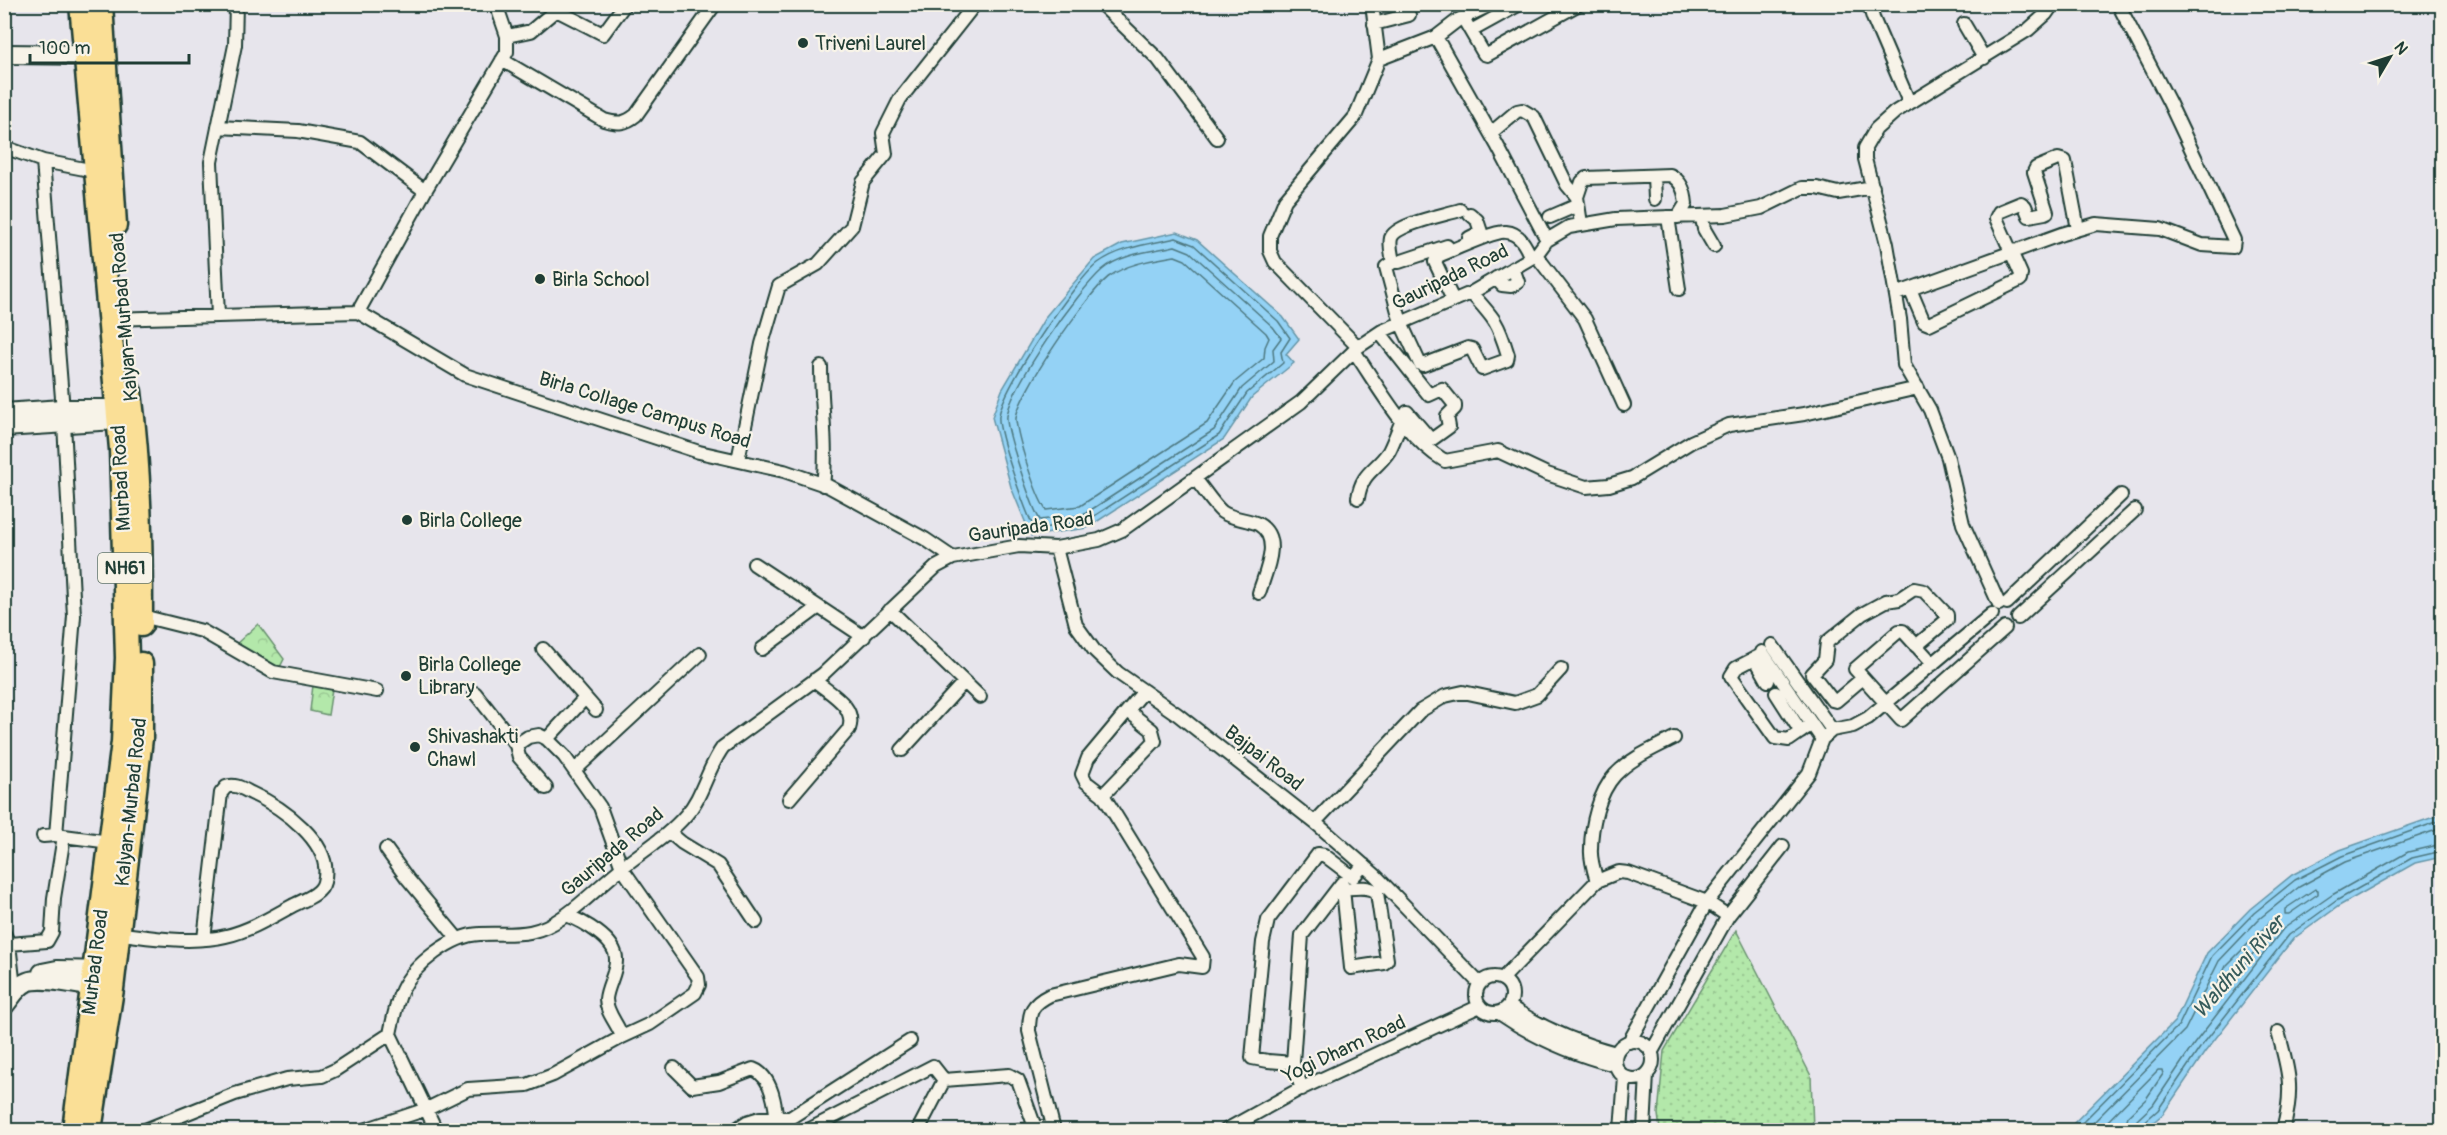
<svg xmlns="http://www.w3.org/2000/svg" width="2447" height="1135" font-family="Pangolin,sans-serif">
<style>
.grass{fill:url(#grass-dots);stroke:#69926f;stroke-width:1.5}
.park{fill:url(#park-crowns);stroke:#69926f;stroke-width:1.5}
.water{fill:#94d2f5;stroke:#6596a8;stroke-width:1.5}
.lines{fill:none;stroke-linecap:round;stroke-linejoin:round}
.shore{stroke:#4e7981;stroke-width:1.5}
.street-casing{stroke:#1f3d34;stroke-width:16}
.secondary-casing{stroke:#1f3d34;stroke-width:22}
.highway-casing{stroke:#1f3d34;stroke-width:27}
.street{stroke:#f7f3e8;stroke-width:12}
.secondary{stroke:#f7f3e8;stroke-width:18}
.highway{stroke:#fadf96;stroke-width:22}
.poi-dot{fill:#1f3d34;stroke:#f7f3e8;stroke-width:2}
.labels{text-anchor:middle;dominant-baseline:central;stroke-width:4.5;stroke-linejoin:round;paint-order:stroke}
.shield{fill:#f7f3e8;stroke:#60746a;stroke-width:1.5}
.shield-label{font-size:18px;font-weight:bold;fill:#1f3d34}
.poi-label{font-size:20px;fill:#1f3d34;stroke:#f7f3e8;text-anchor:start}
.street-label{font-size:20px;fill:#1f3d34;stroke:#f7f3e8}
.water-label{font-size:21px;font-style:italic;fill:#365b5b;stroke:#f7f3e8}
</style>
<defs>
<pattern id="grass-dots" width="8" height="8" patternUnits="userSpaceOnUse" patternTransform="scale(1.5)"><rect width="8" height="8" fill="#b3e8aa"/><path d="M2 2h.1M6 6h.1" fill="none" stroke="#9ac893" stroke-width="1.8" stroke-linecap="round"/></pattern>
<pattern id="park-crowns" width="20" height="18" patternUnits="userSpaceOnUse" patternTransform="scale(1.5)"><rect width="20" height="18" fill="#b3e8aa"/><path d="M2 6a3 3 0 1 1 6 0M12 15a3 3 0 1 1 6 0" fill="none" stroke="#9ac893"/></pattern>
</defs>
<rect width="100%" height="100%" fill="#e7e5ec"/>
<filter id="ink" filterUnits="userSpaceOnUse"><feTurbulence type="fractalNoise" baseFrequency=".0167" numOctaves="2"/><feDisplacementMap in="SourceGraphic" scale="12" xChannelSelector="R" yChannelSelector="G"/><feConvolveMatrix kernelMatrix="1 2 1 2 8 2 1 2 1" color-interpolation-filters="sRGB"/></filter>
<g filter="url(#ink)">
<path class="grass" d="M1736,930L1811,1076L1813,1130H1660L1658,1114L1664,1051Z"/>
<path class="park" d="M258,624L284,659L279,669L236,644Z
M313,685L332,689L328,715L310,711Z"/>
<path class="water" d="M1177,232L1197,240L1283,317L1299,339L1286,354L1294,363L1252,397L1224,439L1087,528L1031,536L1011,487L992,417L1002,390L1046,316L1094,259L1122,244Z
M2442,814V857L2415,863L2339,906L2293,939L2205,1052L2163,1114L2144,1130H2067L2175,1021L2207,953L2250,909L2292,875L2340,850Z"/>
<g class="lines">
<path class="shore" d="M1176,238L1194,245L1278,321L1290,338L1281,352L1283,363L1247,393L1219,435L1085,522L1035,529C1026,514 997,431 999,416C1002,388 1075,281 1098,263C1120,247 1150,244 1176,238Z
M1175,246L1190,252L1273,327L1281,338L1273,349L1274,361L1242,388L1214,430L1083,515L1040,520C1032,507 1005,429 1007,416C1011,386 1078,291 1102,270C1120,254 1152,251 1175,246Z
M1175,256L1185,260L1266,333L1269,338L1265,347L1264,358L1235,382L1207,423L1080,506L1046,510C1035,494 1018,439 1016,420C1014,399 1091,288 1110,276C1129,263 1153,260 1175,256Z
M2315,889L2318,890V894L2289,914H2285V909Z
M2271,921L2275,922V926L2216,1000H2212L2211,997L2226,966Z
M2075,1130L2179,1025L2212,956L2254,913L2295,880L2342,856L2442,820
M2086,1130L2185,1030L2219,961L2259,919L2299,887L2345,862L2442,828
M2099,1130L2158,1070H2162L2163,1074L2146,1099L2128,1116L2124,1130
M2133,1130L2137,1120L2153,1105L2194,1044L2283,929L2332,895L2408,852L2442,844
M2141,1130L2142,1124L2158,1110L2200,1048L2289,935L2336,901L2412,858L2442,851"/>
<defs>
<path id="street" d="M1101,4L1158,59L1217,138
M1869,4L1873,18L1909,102
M1463,18L1484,54L1487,55L1579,4
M1374,24L1409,15
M1964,24L1984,58
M1471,31L1520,4
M507,36L531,31L556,10L603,34L625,4
M1436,37L1458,20L1492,4
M1379,59L1436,37L1497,145L1547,240
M502,60L604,120C618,124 625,124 636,115L715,4
M218,127L298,131L360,142L425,191
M1491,133L1517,111L1522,110L1534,117L1567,185L1577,197L1581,224
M4,147L43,161L95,171
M43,161L64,423L74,616L56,835
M1654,176L1655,199
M1577,197L1582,182L1586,178L1670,175C1682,181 1685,192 1686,204L1678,217
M1460,210C1445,215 1396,224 1391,238C1389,246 1392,255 1393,262L1386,267L1401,323L1420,364L1423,365L1468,348L1472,349L1482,369L1507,360L1508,355C1498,322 1494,318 1471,293
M1550,217L1578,205
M1668,217L1679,289
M1702,218L1704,229L1714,246
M1469,238L1481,232L1477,220L1470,214
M1536,255L1585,319L1624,405
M1393,262H1399L1447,246
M1496,278L1502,285L1511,286L1518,282L1513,268
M1910,289L1924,322L1929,324L2020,280L2021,274L1996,218L1999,212L2021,203L2025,206L2029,216L2045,213L2047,212L2034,172L2036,168L2058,159L2065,161L2078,229
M1896,294L2062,234L2096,224L2160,229L2202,245L2233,247L2234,240L2169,102L2118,4
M1453,300L1435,262L1438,256C1451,251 1496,230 1506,232C1520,233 1526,246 1531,258
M358,312L425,191L507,52V36L496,4
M218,316L211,162L235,45L236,4
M109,319L358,312L465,375L699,452L784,471L828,486L925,539L953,558
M1380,333L1429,395L1442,389L1455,405V408L1447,416L1449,427L1431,440L1407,412
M1358,347L1275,262L1270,251V236L1285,200L1355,117L1379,59L1372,4
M1354,351C1380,389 1405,437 1445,461L1498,451L1547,474L1586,487L1609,485L1632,478L1691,442L1729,425L1804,414L1918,388
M821,367C821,406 828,446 823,485
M738,460L762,344L779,286L818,264L852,226L863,182L886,154L883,133L900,99L975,4
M1195,479C1204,489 1212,503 1222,512C1232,519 1247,519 1258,524C1283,538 1265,573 1259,593
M1358,498C1362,471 1376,471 1389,451C1394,441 1398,430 1402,420
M1056,548L1076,625L1094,650L1118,673L1177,714L1318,825L1375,875L1480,984
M754,564L864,637
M2007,603L2121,495
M1999,604L1963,524L1948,458L1930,410L1904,365L1900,319L1887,244L1865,159V148L1876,129L1895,112L2028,30L2046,14L2053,4
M890,610L980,697
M138,615L202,631L273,672L377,691
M2018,618L2135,510
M1772,645L1832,730
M543,649L596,710
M762,649L819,607
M1762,652L1822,739
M1763,654L1736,668L1731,676L1775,738L1789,740L1812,724
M1755,658L1768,681
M1933,664L1903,631H1899L1855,669L1901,720L2005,628
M1863,678L1836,701L1832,700L1812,674L1825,660L1827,642L1862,614L1886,601L1899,599L1914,589L1924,591L1947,615V620L1916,646
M475,693L516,745L519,757L546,788
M1776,693L1801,732
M547,739L585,698
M516,745L528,737L539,735L547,739L564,756L600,807L622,868L698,977L699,985L695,993L650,1024L622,1037
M902,750L964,682
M575,770L700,654
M1103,795L1155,741L1152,730L1128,711
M789,799L849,729C857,706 829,693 814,680
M1315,822L1420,711L1445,696L1463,692L1515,703L1537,695L1561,669
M669,832L682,843L718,865L756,922
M43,836L56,835L110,842
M386,849L407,878L457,938
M1597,881L1619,872L1628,873L1707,902L1728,916
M1338,889C1350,889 1369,884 1377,893L1387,960L1384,963L1351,968L1343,889
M4,933L9,944L47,941L52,932L54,898L64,836
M117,933C149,938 194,944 226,936C249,931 272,917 292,906C303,900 321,895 324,882C335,843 280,806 251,793C243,789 235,783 226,787L221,793L204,939
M9,944L13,979
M1476 995a18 18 0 1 1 36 0a18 18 0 1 1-36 0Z
M1502,979L1597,881C1594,871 1590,859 1591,849C1591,826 1599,792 1615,775C1631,758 1653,749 1674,738
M1509,1006C1542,1028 1577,1043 1616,1053
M1499,1013C1535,1038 1572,1054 1615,1065
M2278,1032C2289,1071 2294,1090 2283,1130
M390,1034L436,1130
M1615 1060a19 19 0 1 1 38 0a19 19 0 1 1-38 0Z
M1629,1042L1707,902L1809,773L1822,739L1832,730L1853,726L1868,718L1992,614
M1651,1053L1728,916L1783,846
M1293,1063L1302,935L1342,883
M674,1068L692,1086L719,1082L753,1069C774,1077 776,1111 778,1130
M944,1080L1009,1075L1018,1080L1036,1130
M1302,1089L1293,1063L1268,1061L1252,1058L1263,942L1268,920L1318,854L1324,855L1353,877L1364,865
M145,1130L235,1094L287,1079L322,1076L335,1070L390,1034C393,1020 396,1003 402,990C414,964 452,935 480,934C515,933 533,938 563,917C584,903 602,883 623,867C644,850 668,836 686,815C703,796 707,769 723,747L823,674L936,567L953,558L1019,546L1056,548L1099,540L1122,530L1301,402L1358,347L1382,331L1471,293L1536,255L1547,240L1569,227L1616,219L1725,215L1761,208L1802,188H1817L1838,193L1873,187
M364,1130L427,1109L468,1089L527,1085L553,1075L622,1037C618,1024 606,1013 606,999C607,986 617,972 616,959C616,939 582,921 566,915
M735,1130L747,1122L760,1118H790L910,1041
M808,1130L933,1066L944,1080L918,1130
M1019,1130L1042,1127
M1054,1130L1029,1031C1029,1011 1032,1004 1050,995L1179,964L1202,967L1203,957L1103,795L1086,782L1082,774L1088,758L1144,691
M1226,1130L1298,1090L1480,1006
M1621,1130L1625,1077
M1644,1130L1647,1074"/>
<path id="secondary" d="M4,54L99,55
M4,413L62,409H105
M4,427L132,419
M42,973L57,970L107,971
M4,1006C11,998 17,986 27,982C44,975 85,987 104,988"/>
<path id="highway" d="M101,4L115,225
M130,392C140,469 141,547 141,625
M74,1130L123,742L127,658L121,449L81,4
M90,1130L112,989L141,738V664"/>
</defs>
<use href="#street" class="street-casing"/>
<use href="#secondary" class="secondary-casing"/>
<use href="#highway" class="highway-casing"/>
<use href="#street" class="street"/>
<use href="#secondary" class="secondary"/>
<use href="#highway" class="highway"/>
</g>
</g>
<g class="poi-dot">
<circle cx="803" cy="43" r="6"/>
<circle cx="540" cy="279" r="6"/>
<circle cx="407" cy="520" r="6"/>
<circle cx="406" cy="676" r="6"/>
<circle cx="415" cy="747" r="6"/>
</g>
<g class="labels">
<rect class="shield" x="98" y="553" width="54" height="30" rx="4.5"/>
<g class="shield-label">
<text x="125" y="568">NH61</text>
</g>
<g class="poi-label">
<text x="815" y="43">Triveni Laurel</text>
<text x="552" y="279">Birla School</text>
<text x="419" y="520">Birla College</text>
<text x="418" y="664">Birla College<tspan x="418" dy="23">Library</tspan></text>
<text x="427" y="736">Shivashakti<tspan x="427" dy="23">Chawl</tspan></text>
</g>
<g class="street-label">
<text transform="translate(1450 277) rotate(-26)">Gauripada Road</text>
<text transform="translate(124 317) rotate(-95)">Kalyan-Murbad Road</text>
<text transform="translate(645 410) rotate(17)">Birla Collage Campus Road</text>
<text transform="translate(121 478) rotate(-93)">Murbad Road</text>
<text transform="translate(1031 527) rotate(-8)">Gauripada Road</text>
<text transform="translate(1264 758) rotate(38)">Bajpai Road</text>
<text transform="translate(131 802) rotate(-84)">Kalyan-Murbad Road</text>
<text transform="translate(612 852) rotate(-40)">Gauripada Road</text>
<text transform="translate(95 962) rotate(-83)">Murbad Road</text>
<text transform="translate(1344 1049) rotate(-25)">Yogi Dham Road</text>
</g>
<g class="water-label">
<text transform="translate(2239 967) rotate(-49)">Waldhuni River</text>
</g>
</g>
<rect width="2447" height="1135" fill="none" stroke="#f7f3e8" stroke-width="24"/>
<rect x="12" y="12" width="2423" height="1111" fill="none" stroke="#1f3d34" stroke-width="2" filter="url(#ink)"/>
<g transform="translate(2390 57) rotate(51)" stroke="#f7f3e8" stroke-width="4.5" paint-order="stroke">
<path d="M0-4.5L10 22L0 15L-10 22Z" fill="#1f3d34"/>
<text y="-9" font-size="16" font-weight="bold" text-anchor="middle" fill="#1f3d34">N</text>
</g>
<path d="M30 54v9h159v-9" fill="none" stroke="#1f3d34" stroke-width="3"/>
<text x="39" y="54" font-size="18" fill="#1f3d34" stroke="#f7f3e8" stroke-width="4.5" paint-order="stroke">100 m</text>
</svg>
